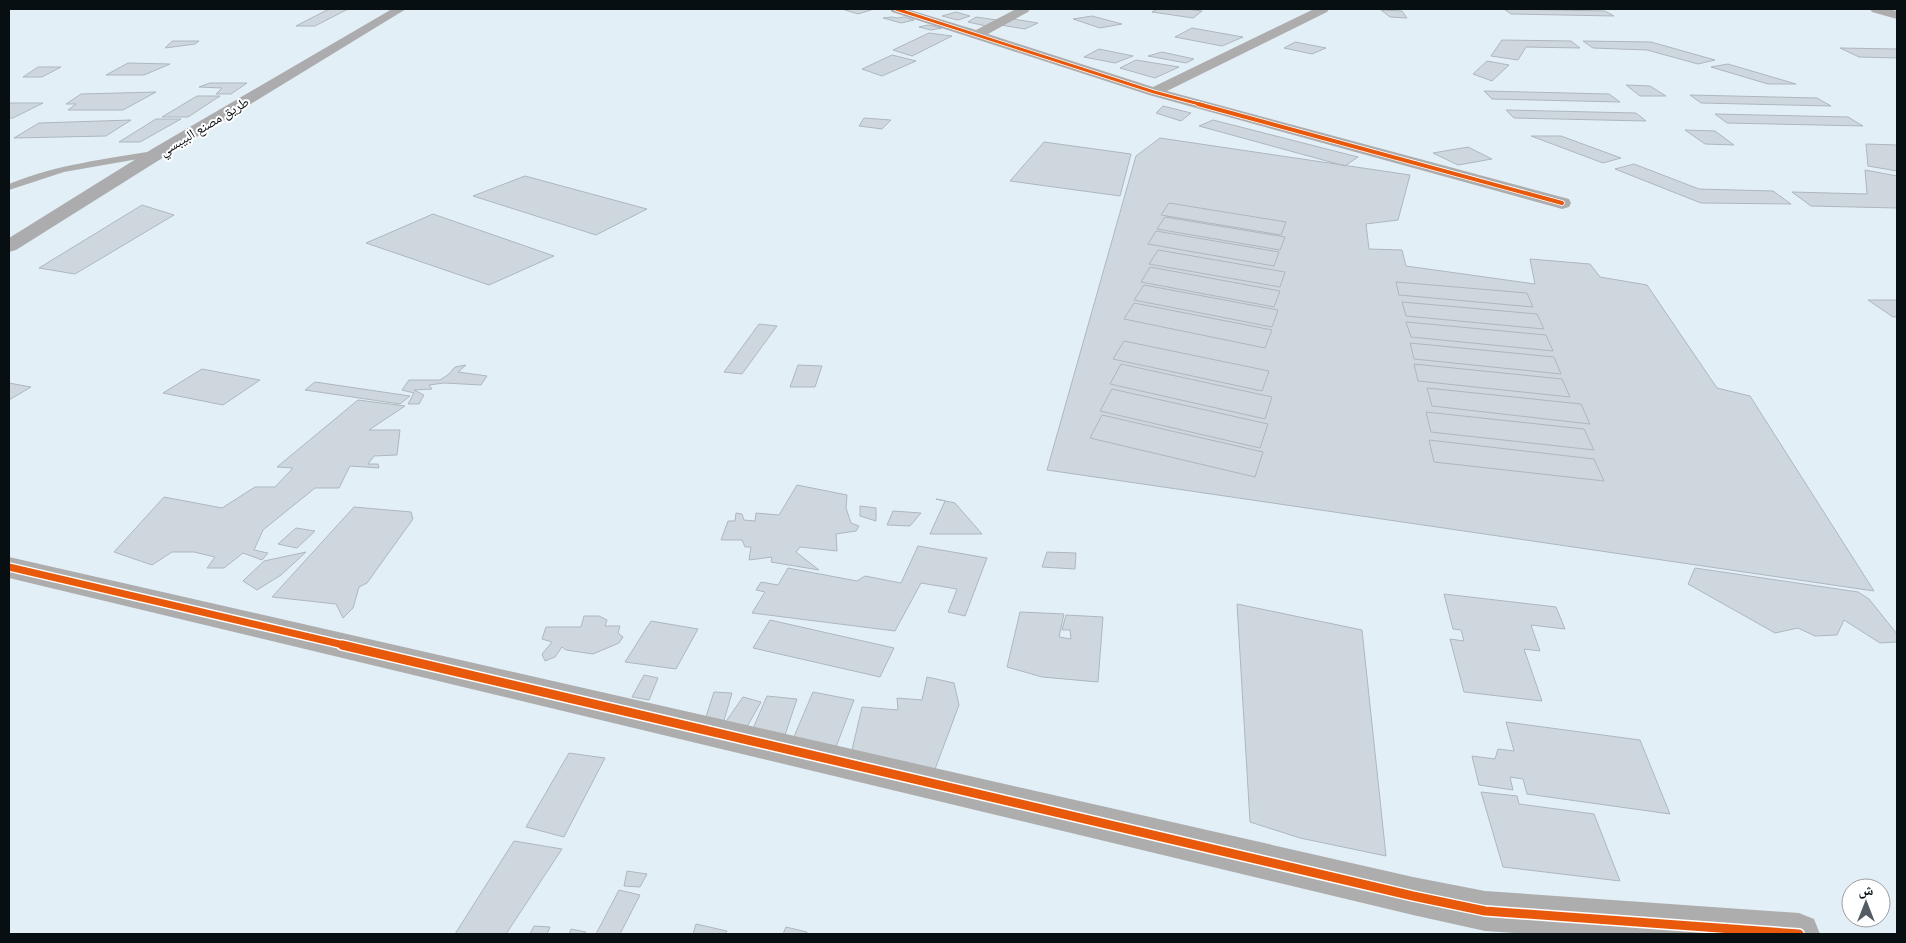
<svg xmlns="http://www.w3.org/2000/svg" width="1906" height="943" font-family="Ubuntu,'Noto Naskh Arabic',sans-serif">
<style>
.building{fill:#ced7dd;stroke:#aeb7bd}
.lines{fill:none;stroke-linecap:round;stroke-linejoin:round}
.service{fill:#adadae;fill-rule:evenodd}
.minor{fill:#adadae;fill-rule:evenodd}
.secondary{fill:#acacaf;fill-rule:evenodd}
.cycleway-far3-casing{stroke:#fff;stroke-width:4.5}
.cycleway-far2-casing{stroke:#fff;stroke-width:5.5}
.cycleway-far1-casing{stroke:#fff;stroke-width:10}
.cycleway-casing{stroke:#fff;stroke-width:12}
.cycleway-far3{stroke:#e8590c;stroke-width:3}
.cycleway-far2{stroke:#e8590c;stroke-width:4}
.cycleway-far1{stroke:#e8590c;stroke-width:7}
.cycleway{stroke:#e8590c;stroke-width:9}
.labels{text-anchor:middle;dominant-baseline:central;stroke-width:4;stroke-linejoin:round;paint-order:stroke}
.far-street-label{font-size:14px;fill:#080f13;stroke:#fff}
</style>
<rect width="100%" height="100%" fill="#e3eff7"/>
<path class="building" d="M329,9H348L315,26H296Z
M849,9H874L858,14L845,10Z
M1157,9H1188L1202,11L1193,18L1152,12Z
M1504,9L1605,11L1614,16L1511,14Z
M1381,10L1402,11L1407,18L1390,17Z
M956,12L970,16L958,20L942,16Z
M1092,16L1122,24L1100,28L1073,19Z
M892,17L897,18L904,17L914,20L901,23L883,18Z
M976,17L997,20L986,26L968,22Z
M1013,19L1038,23L1025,29L1001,25Z
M928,25L942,28L931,30L919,27Z
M1192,28L1243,37L1222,46L1175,37Z
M929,33L952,36L912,56L893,50Z
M1502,40L1571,41L1580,48L1526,47L1518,60L1491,56Z
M172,41H199L195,44L165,48Z
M1583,41L1651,42L1715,60L1698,64L1647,50L1593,48Z
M1295,42L1326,48L1312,54L1284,48Z
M1840,48L1897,49V58L1859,57Z
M1099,49L1133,56L1115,63L1084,57Z
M1162,52L1194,59L1186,63L1148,56Z
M892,55L916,61L882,76L862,69Z
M1136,60L1179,67L1155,78L1120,68Z
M1487,61L1509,65L1492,81L1473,74Z
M128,63L170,64L144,75H106Z
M1728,64L1796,84H1768L1711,67Z
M38,67H61L42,77H23Z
M210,83H247L231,94H216L222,88L199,87Z
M1626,85L1650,86L1666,96H1640Z
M1484,91L1609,94L1620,102L1492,99Z
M156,92L123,110H68L76,104H66L81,94Z
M1690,95L1817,98L1831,106L1701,103Z
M197,96H220L188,117H162Z
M9,103H43L13,118H9Z
M1163,106L1191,113L1181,121L1156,113Z
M1506,110L1636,113L1646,121L1514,118Z
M1715,114L1848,117L1863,126L1727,123Z
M864,118L891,120L882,129L859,126Z
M156,119H181L140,142H119Z
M131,120L106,136L14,138L39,123Z
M1213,120L1358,157L1345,166L1199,126Z
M1685,130L1715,131L1734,145L1705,144Z
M1531,136H1561L1621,158L1603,163Z
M1160,138L1410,175L1398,220L1366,224L1369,249L1402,250L1406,266L1535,284L1530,259L1590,264L1600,277L1647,285L1717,388L1750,396L1874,591L1047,470L1136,156Z
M1044,142L1131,154L1120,196L1010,181Z
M1866,144L1897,145V171L1868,166Z
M1468,147L1492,159L1458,165L1433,153Z
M1634,164L1699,189L1773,191L1791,204L1701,203L1615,169Z
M1865,170L1897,176V208L1811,206L1792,192L1867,194Z
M525,176L647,209L596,235L473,196Z
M1169,203L1286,222L1281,235L1161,215Z
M142,205L174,215L75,274L39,268Z
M433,214L554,256L489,285L366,243Z
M1165,217L1285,237L1280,250L1157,229Z
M1156,231L1279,252L1274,266L1148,244Z
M1158,250L1285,272L1280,287L1149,264Z
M1150,267L1280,291L1274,307L1141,282Z
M1396,282L1527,293L1533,307L1399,295Z
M1144,285L1278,310L1272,327L1134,300Z
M1868,300H1897V317H1893Z
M1402,302L1537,314L1544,329L1406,316Z
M1134,303L1272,330L1265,348L1124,319Z
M1406,322L1546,335L1553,351L1411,337Z
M759,324L777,326L742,374L724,372Z
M1124,341L1269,371L1262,391L1113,359Z
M1410,343L1554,357L1561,374L1414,359Z
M1121,364L1272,397L1265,419L1110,384Z
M1414,364L1562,379L1570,397L1418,381Z
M466,365L458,372L487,376L481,385L444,383L429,385L432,389L414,390L424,395L419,404H408L414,393L402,390L409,380H440L449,374L455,367Z
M798,365L822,366L815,387H790Z
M202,369L260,380L223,405L163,393Z
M315,382L410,396L400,404L305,390Z
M9,383L31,387L9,400Z
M1427,388L1581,404L1590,424L1432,406Z
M1112,389L1268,424L1260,448L1100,411Z
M358,400L405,406L369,430H400L397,455L374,456L368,464H378L379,468L350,466L339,488H315L263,530L254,550L268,553L262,560L243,553L224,568H207L215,557L194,552H172L152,565L114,552L164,497L222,508L255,487H275L293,468L277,467Z
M1426,412L1584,429L1594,450L1431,432Z
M1102,415L1263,452L1255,477L1090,438Z
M1429,440L1594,459L1604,481L1434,462Z
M797,485L847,495L846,508L851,523L859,526L856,531L836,534L837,551L800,547L796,552L819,570L771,562L772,557L749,560L751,547H745L742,540H721L728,521H735L736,513L742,514L744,520L755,521L756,513L779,515Z
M936,499L955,503L982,534H930L945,501Z
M860,506L876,508V521L860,516Z
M354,507L411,512L413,519L367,583L359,587L353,608L343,618L336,604L272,597Z
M893,511L921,513L910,526L887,525Z
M296,528L315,531L297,548L278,544Z
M918,546L987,558L965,616L948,612L957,589L921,583L895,631L752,613L765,592L756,590L761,582L778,585L788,568L857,581L865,576L901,583Z
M306,552L281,575L257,590L243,581L264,561Z
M1047,552L1076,553L1075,569L1042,567Z
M1695,568L1858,592L1869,599L1897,634V642L1880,643L1844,620L1837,635L1815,636L1798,628L1775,633L1688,584Z
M1444,594L1556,607L1565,629L1531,625L1540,651L1524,649L1542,701L1464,692L1450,639L1464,641L1461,630L1453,629Z
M1237,604L1362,630L1386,856L1300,838L1250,822Z
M1020,612L1064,614L1059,637L1071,639L1070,630H1062L1066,615L1103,617L1098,682L1042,677L1007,667Z
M584,616H599L607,620L605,626H620L618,633L623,637L619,643L593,654L566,650L562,647L555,657L545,661L542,654L552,642L542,639L546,627H581Z
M770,620L894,648L880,677L753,648Z
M651,621L698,629L676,669L625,662Z
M644,675L658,678L649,700L632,697Z
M927,677L954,683L959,705L934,772L851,754L862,707L898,710L897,698L922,700Z
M714,692L732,693L722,727L703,726Z
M813,692L854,700L836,747L793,739Z
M767,696L797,699L784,738L751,733Z
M743,697L761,702L743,734L722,727Z
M1506,722L1640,740L1670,814L1527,794L1523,779L1510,777L1513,790L1479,785L1472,756L1495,759L1498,749L1514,751Z
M569,753L605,758L564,837L526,827Z
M1481,792L1517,796L1519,804L1594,814L1620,881L1503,867Z
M514,841L562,849L506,934H455Z
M627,871L647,874L640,887L624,886Z
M619,890L640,895L620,934H596Z
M696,924L727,931L725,934H693Z
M534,926L550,927L547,934H530Z
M786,927L807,932V934H783Z
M571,929L586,932L585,934H569Z"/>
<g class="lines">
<path class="service" d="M158,150L163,153L161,155L64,172L9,190V184C57,164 108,159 158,150Z"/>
<path class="minor" d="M890,9H907L976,30L1016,9H1030L1028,12L988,34L1153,87L1314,9H1329L1327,12L1167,91L1569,199L1571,203L1569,207L1562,209L1555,207L1149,95L892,12Z
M1870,9H1888L1897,11V19L1872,12Z
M9,557L1413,877L1485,891L1799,913L1814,919L1820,934H1529L1485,931L1413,915L9,578Z"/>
<path class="secondary" d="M392,9H406L164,157L16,250L9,252V238L152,149Z"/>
<defs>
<path id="cycleway-far3" d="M896,9L1154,92L1203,105"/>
<path id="cycleway-far2" d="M1198,104L1562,203"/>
<path id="cycleway-far1" d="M9,567L348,646"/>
<path id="cycleway" d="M342,645L1413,896L1485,911L1799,934"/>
</defs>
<use href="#cycleway-far3" class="cycleway-far3-casing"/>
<use href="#cycleway-far2" class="cycleway-far2-casing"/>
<use href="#cycleway-far1" class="cycleway-far1-casing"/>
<use href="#cycleway" class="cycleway-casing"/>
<use href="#cycleway-far3" class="cycleway-far3"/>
<use href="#cycleway-far2" class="cycleway-far2"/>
<use href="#cycleway-far1" class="cycleway-far1"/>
<use href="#cycleway" class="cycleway"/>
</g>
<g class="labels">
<g class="far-street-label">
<text transform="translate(204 126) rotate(-31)">طريق مصنع البيبسي</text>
</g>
</g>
<rect width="1906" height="943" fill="none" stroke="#080f13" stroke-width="20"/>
<g transform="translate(1866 903)"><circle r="24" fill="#ffffff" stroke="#9c9fa1"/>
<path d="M0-4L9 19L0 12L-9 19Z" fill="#555d63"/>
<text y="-8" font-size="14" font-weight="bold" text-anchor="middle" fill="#080f13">ش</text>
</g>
</svg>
